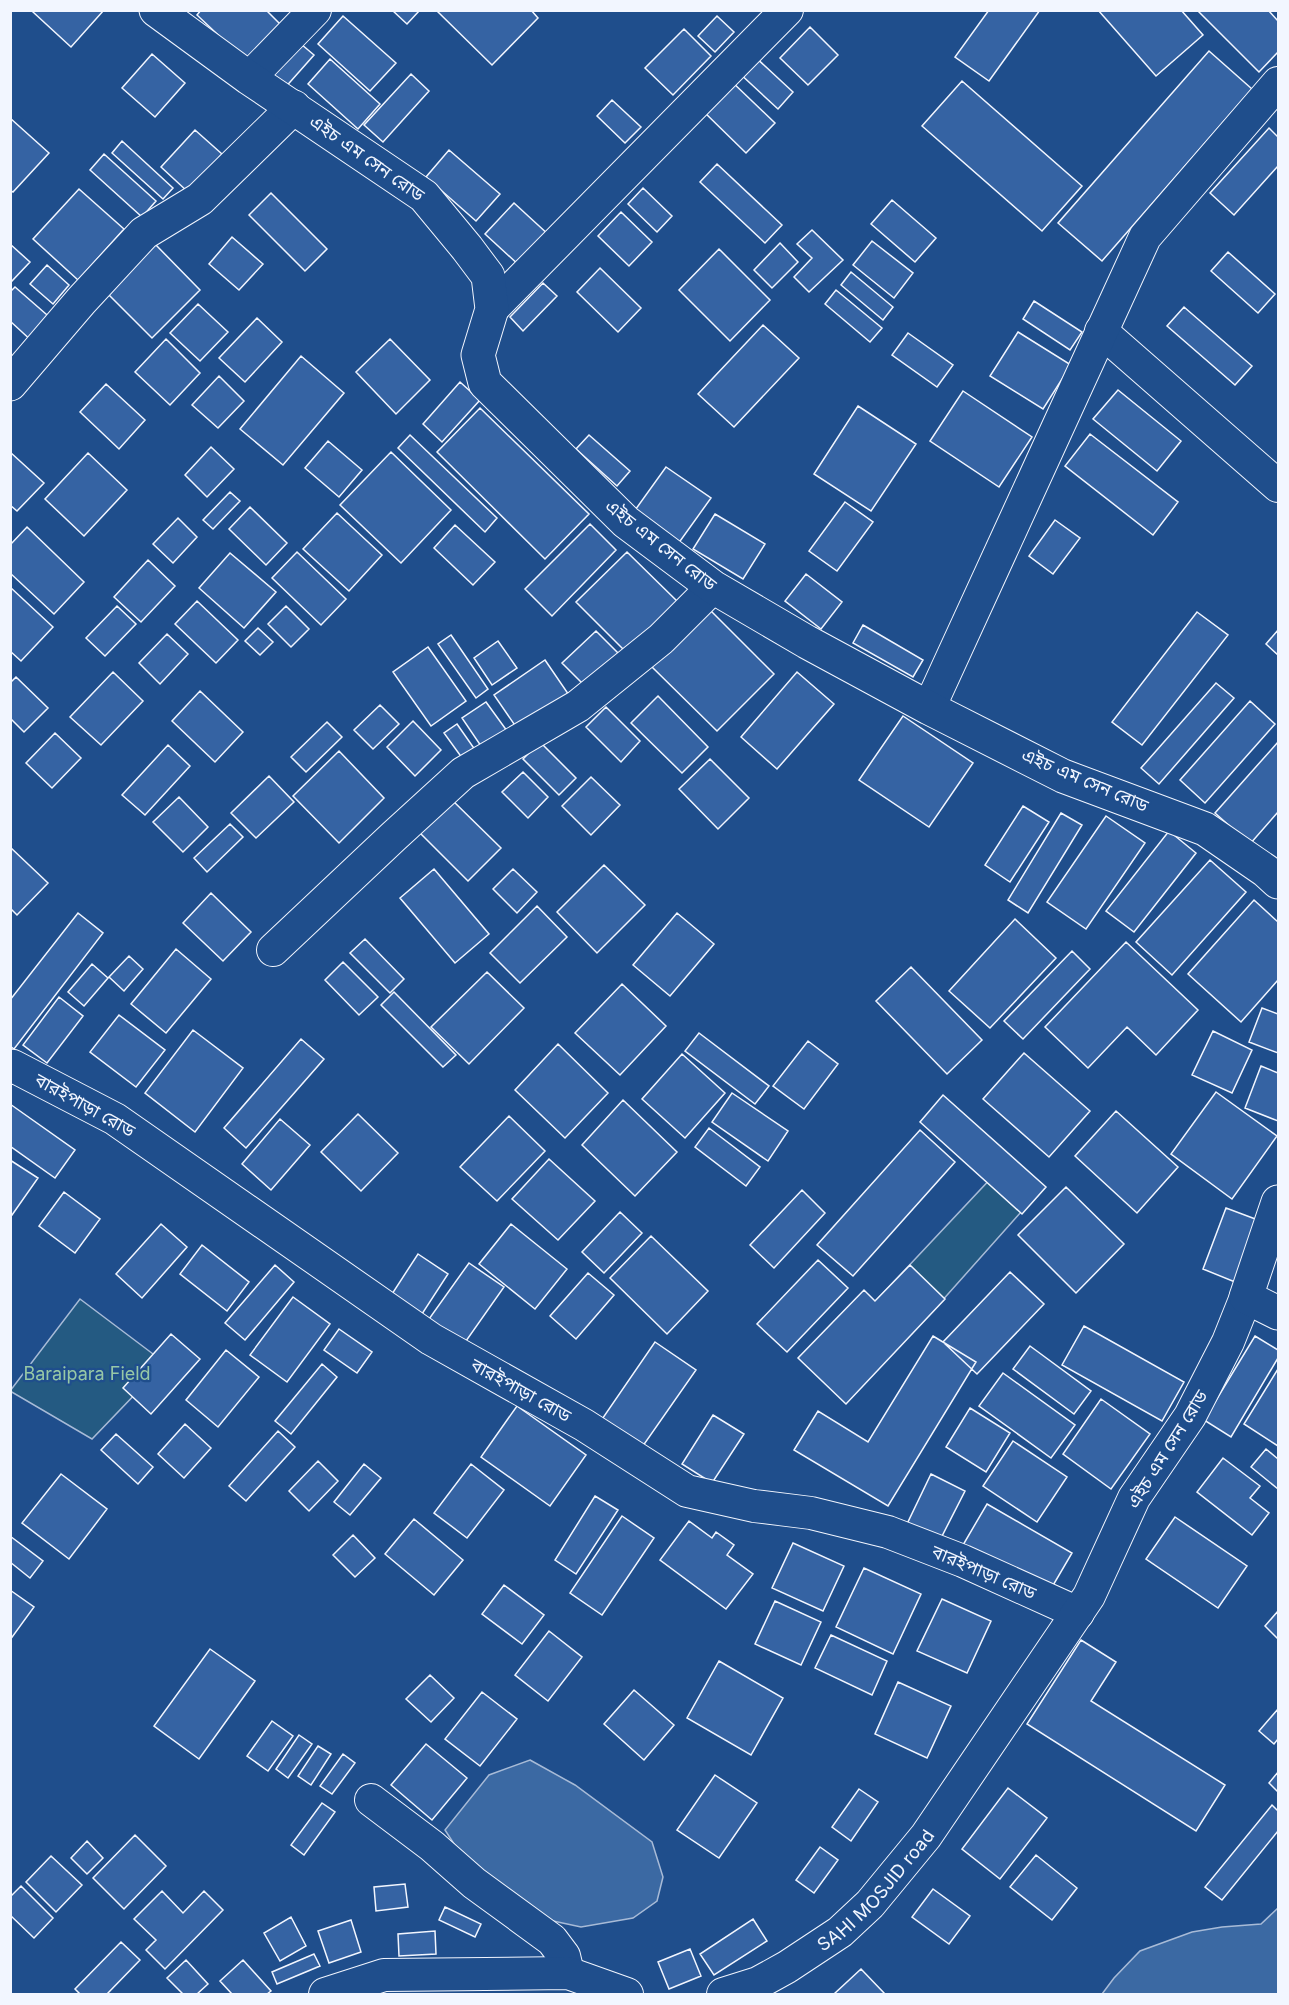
<svg xmlns="http://www.w3.org/2000/svg" width="1289" height="2005" font-family="Inter,'Noto Sans Bengali',sans-serif">
<style>
.green{fill:#245a82;stroke:#a8bbd7;stroke-width:1.5}
.water{fill:#3b69a3;stroke:#a8bbd7;stroke-width:1.5}
.building{fill:#3563a3;stroke:#f2f6ff;stroke-width:1.5}
.lines{fill:none;stroke-linecap:round;stroke-linejoin:round}
.minor-casing{stroke:#f2f6ff;stroke-width:34}
.tertiary-casing{stroke:#f2f6ff;stroke-width:35}
.secondary-casing{stroke:#f2f6ff;stroke-width:35}
.minor{stroke:#1f4e8c;stroke-width:32}
.tertiary{stroke:#1f4e8c;stroke-width:33}
.secondary{stroke:#1f4e8c;stroke-width:33}
.labels{text-anchor:middle;dominant-baseline:central;stroke-width:4.5;stroke-linejoin:round;paint-order:stroke}
.street-label{font-size:18px;fill:#f2f6ff;stroke:#1f4e8c}
.park-label{font-size:18px;fill:#97c8a6;stroke:#1f4e8c}
</style>
<rect width="100%" height="100%" fill="#1f4e8c"/>
<path class="green" d="M1011,1157L1038,1193L940,1303L871,1306Z
M80,1299L165,1363L92,1439L10,1391Z"/>
<path class="water" d="M530,1760L575,1785L652,1842L663,1877L657,1901L633,1918L581,1927L544,1919L469,1867L445,1830L489,1775Z
M1278,1908V1994H1102L1114,1978L1140,1951L1192,1932L1222,1927L1261,1924Z"/>
<path class="building" d="M35,10H104L71,47L33,12Z
M201,10H266L287,31L252,67L197,15Z
M392,10H420L407,24Z
M436,10H531L538,18L492,65Z
M989,10H1040L989,81L955,57Z
M1098,10H1181L1203,35L1156,76Z
M1197,10H1268L1278,21V52L1259,72Z
M343,16L396,63L370,91L318,44Z
M717,16L734,32L715,52L698,36Z
M810,27L838,55L808,85L780,58Z
M684,29L711,56L673,95L645,68Z
M301,44L314,55L283,90L270,79Z
M1209,51L1252,89L1102,261L1058,223Z
M152,54L185,83L155,117L122,88Z
M752,54L793,92L778,109L737,71Z
M330,59L380,104L358,129L308,84Z
M411,74L429,91L383,142L364,125Z
M729,79L775,123L746,153L700,108Z
M962,81L1082,186L1042,231L922,126Z
M612,100L641,127L625,143L597,116Z
M10,118L49,153L13,192L10,190Z
M1269,128L1278,137V166L1234,215L1210,193Z
M195,130L222,154L188,192L161,167Z
M122,141L173,188L163,199L112,153Z
M449,150L500,194L476,221L426,177Z
M104,154L156,201L142,217L90,170Z
M717,164L782,225L765,243L700,182Z
M643,188L672,216L657,232L628,204Z
M79,189L124,229L78,280L33,239Z
M271,193L327,249L305,271L249,215Z
M892,200L936,238L915,262L871,224Z
M514,203L550,236L521,267L485,234Z
M621,212L652,242L629,266L598,236Z
M812,230L843,260L809,292L794,277L812,258L797,244Z
M232,237L263,264L239,290L209,264Z
M872,241L913,273L894,298L853,265Z
M154,243L200,290L152,338L105,291Z
M780,243L798,262L772,288L754,270Z
M10,244L30,262L10,283Z
M719,249L770,300L730,341L679,290Z
M1228,252L1275,294L1258,313L1211,271Z
M47,265L69,285L53,304L30,284Z
M600,268L641,308L618,332L577,292Z
M851,272L893,307L883,320L841,285Z
M543,283L557,296L523,331L510,317Z
M15,287L54,321L34,343L10,321V292Z
M836,290L882,328L870,342L825,304Z
M1034,301L1082,332L1070,350L1023,319Z
M198,304L228,332L200,361L170,333Z
M1184,307L1252,366L1235,385L1167,326Z
M257,318L282,342L245,382L219,358Z
M763,325L799,358L734,427L698,394Z
M1018,332L1071,365L1043,409L990,376Z
M908,333L953,365L937,387L892,355Z
M166,339L200,373L170,405L135,372Z
M390,339L430,380L396,414L356,372Z
M301,356L344,393L283,465L240,429Z
M219,376L244,401L218,428L192,405Z
M460,382L480,400L442,442L423,424Z
M106,384L145,420L119,449L80,412Z
M1118,390L1181,441L1157,471L1093,419Z
M963,391L1032,437L999,487L930,441Z
M858,406L916,444L871,511L814,474Z
M480,408L589,514L545,559L437,452Z
M1090,434L1178,502L1153,535L1065,466Z
M410,435L497,518L485,532L398,448Z
M589,435L630,471L617,486L576,449Z
M328,441L362,470L339,497L305,468Z
M211,447L234,469L207,497L185,475Z
M10,452L44,483L17,511L10,505Z
M391,452L451,510L401,563L340,505Z
M88,453L127,490L84,536L45,499Z
M666,467L711,498L678,544L633,513Z
M230,492L240,501L213,529L203,520Z
M845,502L873,522L837,571L809,551Z
M250,507L287,543L266,565L229,529Z
M337,513L382,555L349,591L303,549Z
M715,514L765,544L743,579L693,549Z
M178,518L197,537L173,563L153,544Z
M1055,520L1080,538L1053,574L1029,556Z
M590,524L616,550L552,616L525,589Z
M455,525L495,562L473,585L434,548Z
M27,527L84,582L54,614L10,573V545Z
M297,552L346,599L321,625L272,578Z
M627,552L679,603L628,654L576,602Z
M230,553L276,592L244,628L199,588Z
M148,560L175,586L141,622L114,597Z
M806,574L842,602L821,629L785,601Z
M10,587L53,627L21,661L10,651Z
M197,601L238,640L216,663L175,624Z
M117,606L136,624L105,656L86,638Z
M286,606L309,629L291,647L268,624Z
M709,609L774,674L717,731L651,666Z
M1197,612L1228,635L1142,745L1112,722Z
M863,625L923,660L913,677L853,643Z
M258,628L273,642L260,655L245,641Z
M1278,630V655L1266,644Z
M596,631L621,656L588,689L562,663Z
M167,634L188,654L160,684L139,663Z
M451,635L488,689L476,698L438,644Z
M498,641L517,668L492,685L474,658Z
M428,647L466,701L431,726L393,672Z
M545,660L571,698L521,734L494,695Z
M113,672L143,701L101,745L70,717Z
M797,672L834,704L777,769L741,737Z
M16,677L48,708L24,732L10,718V683Z
M1216,683L1234,698L1159,784L1141,768Z
M200,691L243,732L215,762L172,721Z
M658,696L708,747L682,773L631,723Z
M1250,701L1275,724L1205,803L1180,780Z
M486,702L510,735L485,752L462,718Z
M380,705L399,724L373,749L354,730Z
M606,707L640,741L621,762L586,727Z
M903,716L973,763L929,827L859,780Z
M413,721L441,750L415,776L387,747Z
M327,722L342,737L306,772L291,757Z
M457,724L478,754L465,762L444,733Z
M55,733L81,758L52,788L26,763Z
M540,742L576,778L559,795L523,759Z
M1278,742V812L1250,844L1215,813Z
M168,745L190,766L145,815L122,795Z
M339,751L384,798L339,843L293,796Z
M710,759L749,798L718,829L679,789Z
M523,772L548,797L528,818L502,792Z
M269,776L294,802L256,838L231,813Z
M591,777L620,805L591,835L562,806Z
M179,797L208,827L183,852L153,822Z
M451,799L501,848L468,881L419,832Z
M1023,806L1049,822L1010,882L985,865Z
M1061,813L1082,825L1028,913L1008,900Z
M1106,816L1145,843L1086,929L1047,902Z
M230,824L243,837L207,872L194,858Z
M1169,831L1196,853L1134,932L1106,911Z
M10,847L48,883L17,915L10,908Z
M1210,860L1246,892L1172,975L1136,942Z
M604,865L645,905L597,953L557,912Z
M434,869L489,934L455,963L400,898Z
M513,869L537,892L517,913L493,889Z
M211,893L251,932L223,961L183,923Z
M1254,900L1278,922V980L1241,1022L1188,974Z
M537,906L567,937L520,983L490,953Z
M78,913L103,933L14,1049L10,1046V1000Z
M677,913L714,944L670,996L633,965Z
M1015,919L1056,958L990,1028L949,991Z
M365,939L404,979L390,993L350,953Z
M1126,942L1198,1010L1156,1055L1127,1027L1088,1068L1045,1027Z
M176,949L211,979L166,1033L131,1004Z
M1072,951L1090,969L1023,1039L1004,1021Z
M129,956L143,969L124,991L109,977Z
M343,962L378,997L359,1015L325,980Z
M92,964L108,978L84,1006L68,992Z
M911,967L982,1040L947,1074L876,1001Z
M487,972L524,1008L469,1064L431,1027Z
M622,984L666,1026L620,1075L575,1033Z
M394,992L456,1055L443,1067L381,1005Z
M59,997L83,1016L47,1063L23,1045Z
M1262,1008L1278,1014V1053L1249,1042Z
M119,1015L165,1050L136,1087L90,1052Z
M193,1030L243,1068L195,1132L145,1093Z
M1213,1031L1252,1050L1232,1093L1192,1075Z
M699,1033L769,1086L755,1104L685,1051Z
M301,1039L324,1059L246,1148L224,1128Z
M808,1041L838,1064L804,1109L773,1086Z
M558,1044L608,1093L565,1138L515,1090Z
M1024,1053L1090,1111L1049,1157L983,1099Z
M682,1054L725,1093L685,1138L642,1099Z
M1261,1066L1278,1073V1121L1245,1108Z
M1216,1092L1277,1136L1232,1199L1171,1154Z
M732,1093L788,1131L768,1161L712,1122Z
M943,1095L1046,1187L1022,1214L920,1122Z
M623,1100L677,1152L635,1196L582,1145Z
M10,1104L75,1150L55,1178L10,1146Z
M1116,1111L1178,1167L1137,1213L1075,1156Z
M358,1114L398,1153L361,1191L321,1152Z
M509,1116L545,1151L497,1201L460,1167Z
M280,1119L310,1145L271,1190L242,1164Z
M709,1128L760,1167L746,1186L695,1147Z
M920,1130L955,1162L853,1276L817,1245Z
M549,1159L595,1201L558,1240L512,1199Z
M10,1160L38,1178L12,1215L10,1214Z
M1066,1187L1124,1244L1076,1293L1018,1235Z
M802,1190L825,1213L774,1268L750,1245Z
M64,1192L100,1219L75,1253L39,1226Z
M1226,1208L1258,1220L1235,1282L1203,1269Z
M620,1212L642,1233L604,1273L582,1252Z
M161,1224L187,1247L142,1298L116,1274Z
M511,1224L567,1269L535,1309L479,1264Z
M651,1236L708,1291L667,1334L610,1278Z
M202,1245L249,1282L227,1311L180,1274Z
M418,1254L448,1274L422,1314L392,1294Z
M818,1260L848,1288L787,1352L757,1324Z
M469,1263L504,1287L459,1351L424,1326Z
M275,1265L294,1282L245,1340L225,1323Z
M910,1265L945,1299L846,1404L798,1358L864,1290L875,1301Z
M1010,1272L1044,1304L977,1374L943,1342Z
M588,1273L614,1295L576,1339L550,1316Z
M293,1297L330,1324L287,1382L250,1355Z
M1084,1326L1184,1382L1162,1421L1062,1365Z
M339,1329L372,1352L357,1373L324,1350Z
M171,1334L200,1359L151,1414L123,1388Z
M933,1336L976,1362L888,1506L794,1450L818,1411L868,1442Z
M1255,1336L1278,1350V1358L1231,1437L1204,1420Z
M655,1342L696,1370L638,1453L598,1425Z
M1030,1346L1091,1391L1074,1414L1013,1369Z
M226,1350L259,1377L218,1427L186,1400Z
M322,1364L337,1377L291,1434L275,1421Z
M1278,1369V1446L1244,1424Z
M1003,1373L1075,1425L1051,1458L979,1406Z
M1101,1399L1150,1434L1111,1489L1063,1454Z
M517,1406L586,1455L550,1506L481,1457Z
M970,1408L1010,1433L986,1472L946,1447Z
M713,1415L744,1434L712,1483L682,1464Z
M185,1424L211,1448L184,1478L158,1454Z
M278,1431L295,1447L246,1501L229,1486Z
M116,1434L153,1467L138,1484L101,1450Z
M1013,1441L1067,1477L1037,1522L983,1486Z
M1266,1449L1278,1459V1489L1251,1467Z
M1223,1458L1260,1486L1250,1498L1269,1513L1252,1535L1197,1492Z
M318,1461L338,1481L309,1511L289,1491Z
M364,1464L381,1478L350,1515L334,1502Z
M471,1464L504,1490L467,1538L434,1513Z
M61,1474L107,1509L69,1559L22,1523Z
M931,1474L965,1491L939,1542L906,1526Z
M595,1496L618,1510L576,1574L555,1560Z
M987,1504L1072,1553L1048,1594L963,1545Z
M622,1516L654,1538L602,1615L570,1593Z
M1175,1517L1247,1566L1218,1608L1146,1559Z
M414,1519L463,1560L434,1595L385,1554Z
M689,1521L712,1538L716,1532L734,1545L727,1555L753,1574L726,1609L660,1560Z
M353,1535L375,1558L355,1577L333,1555Z
M10,1536L43,1561L30,1578L10,1562Z
M793,1543L844,1566L823,1611L772,1588Z
M864,1568L921,1594L893,1654L836,1627Z
M504,1585L544,1615L522,1644L482,1614Z
M10,1590L34,1607L10,1640Z
M942,1599L991,1621L967,1673L917,1651Z
M775,1601L821,1622L801,1665L755,1644Z
M1278,1611V1639L1265,1626Z
M549,1631L582,1657L548,1701L515,1675Z
M831,1635L887,1661L872,1695L815,1668Z
M1081,1640L1116,1662L1091,1701L1225,1785L1196,1831L1027,1724Z
M210,1649L255,1681L199,1759L154,1726Z
M719,1661L783,1698L751,1755L687,1718Z
M430,1675L454,1698L431,1722L406,1699Z
M898,1682L951,1706L927,1758L875,1734Z
M634,1690L674,1725L644,1760L604,1724Z
M482,1692L517,1719L480,1766L445,1739Z
M1278,1709V1739L1274,1744L1259,1731Z
M272,1721L293,1736L268,1771L247,1756Z
M299,1735L312,1744L288,1778L276,1769Z
M426,1744L467,1778L432,1820L391,1785Z
M318,1746L331,1754L311,1785L298,1776Z
M343,1754L355,1763L332,1794L320,1786Z
M1278,1772V1792L1269,1783Z
M715,1775L757,1803L719,1858L677,1830Z
M1008,1788L1047,1818L1000,1879L962,1849Z
M859,1789L878,1802L851,1841L832,1827Z
M322,1803L335,1812L304,1855L291,1845Z
M1272,1805L1278,1811V1831L1222,1900L1205,1887Z
M135,1835L166,1866L124,1909L93,1878Z
M87,1841L103,1858L87,1874L71,1858Z
M820,1847L838,1860L814,1893L796,1880Z
M1036,1855L1077,1888L1052,1920L1010,1887Z
M51,1856L82,1885L56,1912L26,1882Z
M405,1884L408,1907L376,1911L374,1887Z
M21,1886L53,1918L34,1938L10,1915V1897Z
M933,1889L970,1916L949,1944L912,1917Z
M162,1891L183,1913L204,1891L223,1910L165,1969L146,1950L156,1940L134,1919Z
M445,1907L481,1924L475,1937L439,1920Z
M291,1917L306,1946L280,1961L264,1933Z
M753,1919L767,1941L714,1975L700,1954Z
M351,1920L361,1952L329,1963L318,1931Z
M435,1931L436,1954L399,1956L398,1934Z
M121,1942L140,1960L107,1994H80L75,1989Z
M690,1949L701,1976L669,1989L658,1962Z
M314,1954L320,1966L277,1984L272,1972Z
M186,1960L208,1984L197,1994H183L167,1978Z
M243,1960L271,1991L267,1994H232L220,1981Z
M861,1969L885,1994H834Z"/>
<g class="lines">
<defs>
<g id="minor">
<path d="M249,78L315,10"/>
<path d="M492,309L787,10"/>
<path d="M1101,331L1278,486"/>
<path d="M929,708L1145,237L1278,83"/>
<path d="M273,950L393,837L463,773L578,706L661,639L713,587"/>
<path d="M10,1068L13,1066L115,1119L431,1339L584,1425L687,1491L754,1506L811,1513L888,1532L963,1561L1078,1613"/>
<path d="M371,1800L432,1846L474,1883L552,1940L564,1956L568,1973"/>
<path d="M325,1994L384,1975L568,1973L627,1994"/>
<path id="s1" d="M723,1994L758,1983L787,1967L840,1932L870,1904L926,1836L1089,1596L1134,1498L1190,1416L1228,1342L1246,1297"/>
</g>
<path id="tertiary" d="M10,384L81,301L144,233L200,199L294,107"/>
<path id="secondary" d="M156,10L249,78L424,196L467,248L488,276L492,309L478,355L485,383L626,522L713,587L807,642L929,708L1063,776L1205,829L1266,871L1278,882
M1278,1202L1246,1297L1278,1313"/>
</defs>
<use href="#minor" class="minor-casing"/>
<use href="#tertiary" class="tertiary-casing"/>
<use href="#secondary" class="secondary-casing"/>
<use href="#minor" class="minor"/>
<use href="#tertiary" class="tertiary"/>
<use href="#secondary" class="secondary"/>
</g>
<g class="labels">
<g class="street-label">
<text transform="translate(367 158) rotate(35)">এইচ এম সেন রোড</text>
<text transform="translate(661 545) rotate(38)">এইচ এম সেন রোড</text>
<text transform="translate(1085 780) rotate(23)">এইচ এম সেন রোড</text>
<text transform="translate(85 1105) rotate(29)">বারইপাড়া রোড</text>
<text transform="translate(521 1390) rotate(29)">বারইপাড়া রোড</text>
<text transform="translate(1167 1449) rotate(-58)">এইচ এম সেন রোড</text>
<text transform="translate(984 1572) rotate(23)">বারইপাড়া রোড</text>
<text stroke="none"><textPath href="#s1" startOffset="188">SAHI MOSJID road</textPath></text>
</g>
<g class="park-label">
<text x="87" y="1373">Baraipara Field</text>
</g>
</g>
<rect width="1289" height="2005" fill="none" stroke="#f2f6ff" stroke-width="24"/>
</svg>
